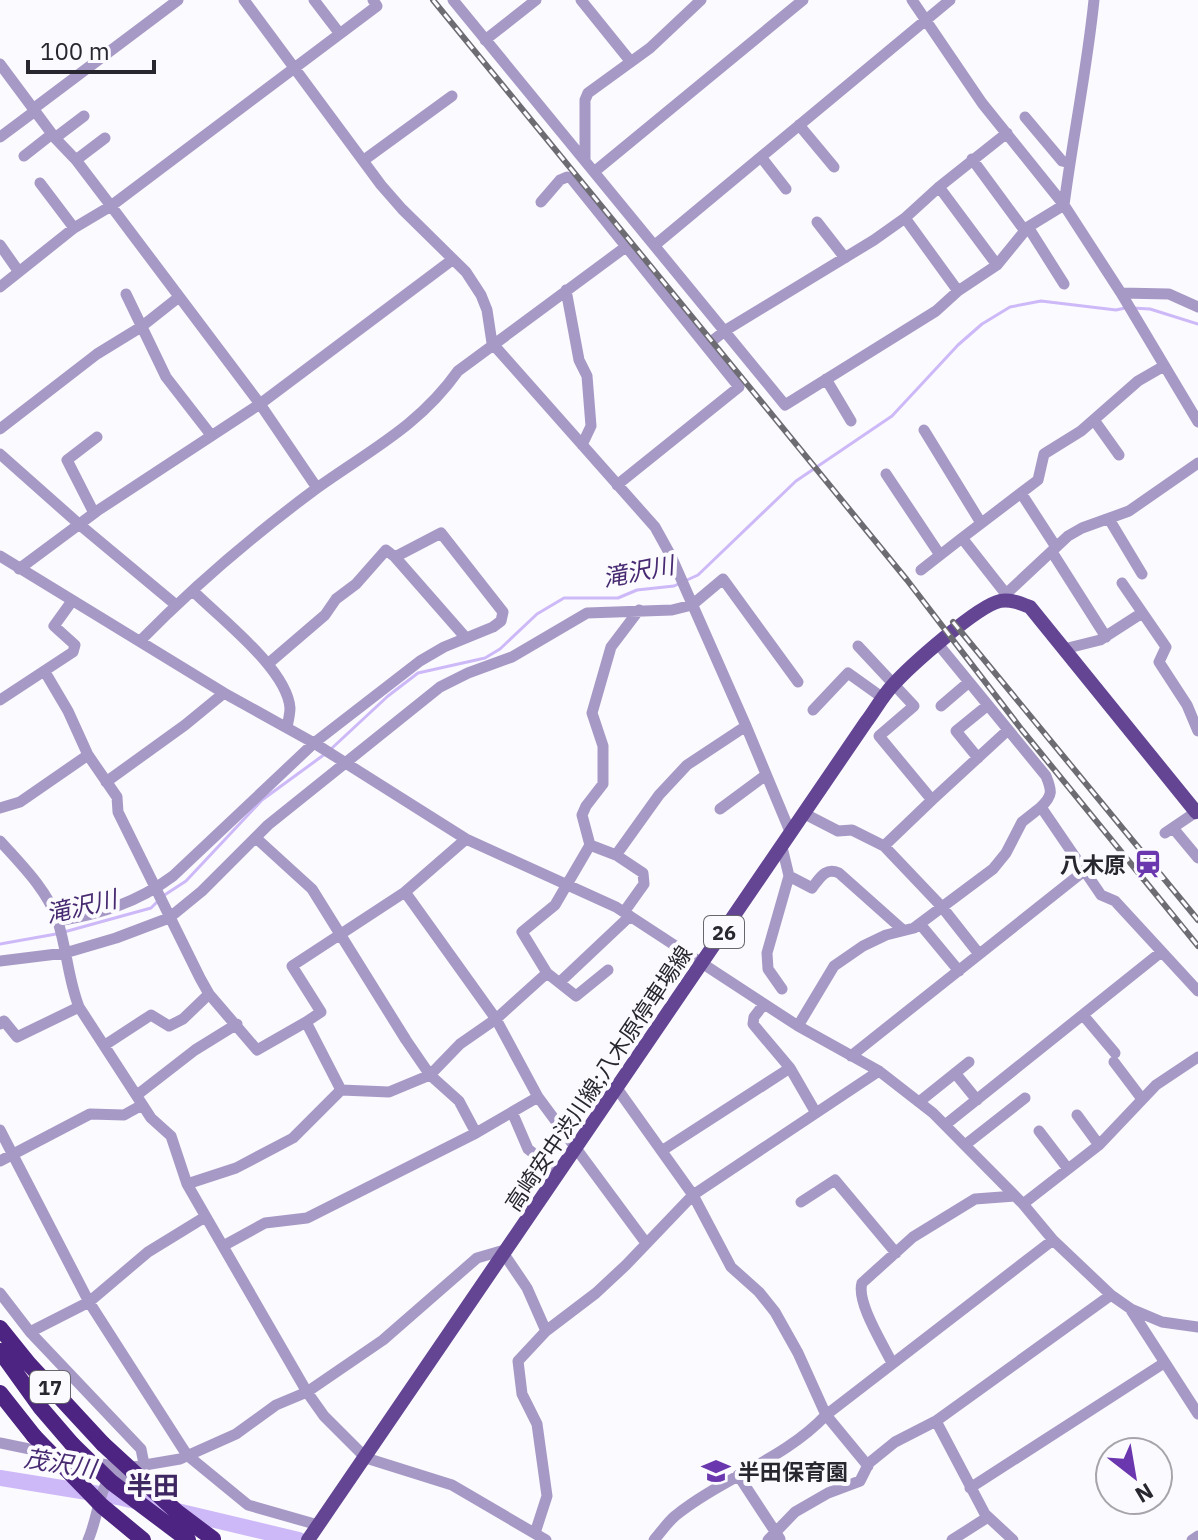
<svg xmlns="http://www.w3.org/2000/svg" width="1198" height="1540" font-family="'IBM Plex Sans','Noto Sans JP',sans-serif">
<style>
.lines{fill:none;stroke-linecap:round;stroke-linejoin:round}
.stream{stroke:#cdb9f8;stroke-width:3}
.river{stroke:#cdb9f8;stroke-width:16}
.minor{stroke:#a799c6;stroke-width:11}
.major{stroke:#634594;stroke-width:14}
.highway{stroke:#4d2481;stroke-width:16}
.rail-casing{stroke:#6e6c73;stroke-width:6}
.rail{stroke:#fbfafe;stroke-width:3;stroke-dasharray:9;stroke-linecap:butt}
.highway-bridge{stroke:#4d2481;stroke-width:16}
.labels{text-anchor:middle;dominant-baseline:central;stroke-width:8;stroke-linejoin:round;paint-order:stroke}
.shield{fill:#fbfafe;stroke:#67666c;stroke-width:2}
.shield-label{font-size:20px;font-weight:bold;fill:#28262e}
.poi-label{font-size:22px;font-weight:bold;fill:#28262e;stroke:#fbfafe;text-anchor:end}
.street-label{font-size:22px;fill:#28262e;stroke:#fbfafe}
.water-label{font-size:24px;font-style:italic;fill:#472a71;stroke:#fbfafe}
.quarter-label{font-size:26px;font-weight:bold;fill:#3d2661;stroke:#fbfafe}
</style>
<rect width="100%" height="100%" fill="#fbfafe"/>
<g class="lines">
<path class="stream" d="M1132,308L1150,309L1198,324
M331,749L388,696L418,673L485,658L500,649L537,614L564,598H618L637,590L674,586L698,575L796,481L892,416L958,345L982,324L1010,307L1041,301L1116,310L1125,308
M163,896L186,881L262,800L325,754
M64,932L151,908L158,901
M0,944L56,934"/>
<path class="river" d="M0,1478L118,1497L299,1540"/>
<path class="minor" d="M244,0L381,185L402,209L466,272L481,295L487,310L492,343L655,527L671,556L746,726L791,834
M314,0L340,34
M453,0L785,405L936,311L958,291L997,265L1028,227L1064,205C1073,136 1087,69 1094,0
M581,0L631,62
M912,0L982,103L1064,205L1121,293L1198,422
M485,40L536,0
M0,64L55,138L76,160L111,206L260,404L317,488
M33,109L178,0
M1025,117L1062,161L1070,163
M799,125L834,167
M0,137L35,111
M55,138L84,116
M24,156L52,134
M761,157L786,189
M585,159V100L588,93L650,48L701,0
M972,159L1025,231
M76,160L105,138
M364,160L452,96
M594,172L803,0
M40,183L74,228
M939,187L997,265
M541,202L560,180L567,177L571,178L739,387L617,485
M905,218L958,291
M817,222L845,258
M1028,227L1064,284
M0,245L19,272
M655,245L950,0
M0,287L74,228L111,206L377,6L373,0
M566,290L579,360L587,376L591,426L582,445
M1121,293L1169,294L1198,307
M126,294L166,377L211,435
M707,345L726,330L874,240L905,218L939,187L1007,133
M826,379L851,421
M1094,420L1119,455
M0,429L97,354L141,327L179,297
M924,430L981,523
M0,454L80,525L176,605
M886,474L940,555
M1021,493L1056,547
M94,513L67,460L97,437
M1109,519L1142,574
M1052,552L1106,637
M0,556L224,693L314,743L466,839L616,907L798,1026L879,1071L933,1113L1023,1204L1053,1240L1111,1295L1131,1309L1162,1322L1198,1327
M19,569L97,511L260,404L452,260
M921,570L962,538
M1122,583L1166,647L1159,662L1187,705L1198,731
M193,591C220,618 287,669 290,708C290,714 288,722 287,727
M1006,594L962,538L1038,480L1044,454L1081,431L1138,381L1164,366
M1006,600V594L1068,536L1082,528L1129,511L1198,463
M140,641C194,586 255,534 317,488C370,450 419,426 458,371L627,246
M938,644L1046,776C1052,791 1053,795 1041,807L1101,895L1115,901L1198,991
M858,646L914,706L879,736L932,800L1008,730
M1064,649L1100,640L1142,613
M269,663L325,615L336,599L356,584L386,550L395,557L466,638
M45,672L68,711L88,755L117,797L118,812L200,978L209,994L257,1050L306,1022L341,1090L389,1092L430,1075L460,1044L496,1019L547,973
M0,700L73,652L75,645L54,626L72,601
M941,706L969,682
M813,710L848,673L883,698
M978,758L956,731L988,705
M106,782L185,725L224,693
M0,808L20,802L88,755
M720,809L766,775
M805,814L838,831L852,830L884,846L942,907L979,954
M1173,828L1198,858
M1165,833L1196,812
M256,838L312,889L406,1040L430,1075L459,1101L476,1133
M0,841C21,864 49,892 58,922C67,950 68,979 79,1007L151,1118L171,1136L187,1184L307,1392L324,1416L366,1458L452,1485L546,1540
M590,845L616,855L659,795L687,765L746,726
M884,846L932,800
M782,847L789,876L812,888C820,878 825,867 839,873L903,930
M616,855L643,873L644,884L624,912
M405,892L496,1019L538,1097
M58,921C101,914 138,902 173,876L314,743L420,661L444,647L493,627L501,621L503,612L441,533L395,557
M920,924L959,971
M0,961L65,953L116,938L169,918L202,891L268,825L440,687L468,673L512,657L587,613L672,610L692,605L723,579L798,682
M608,970L576,996L547,973L522,932L555,905L590,845L582,815L586,806L603,784V746L592,713L611,647L639,610
M560,982L630,916
M782,989L768,969L767,953L789,876
M764,1004L754,1017L753,1024L790,1068L816,1113
M1083,1015L1115,1053
M306,1022L321,1012L292,966L405,892L466,839
M0,1024L4,1021L17,1037L79,1007
M798,1026L834,966L863,946L886,935L914,928L993,869L1006,853L1022,822L1041,807
M105,1045L151,1015L169,1026L183,1019L209,994
M851,1056L1084,871
M1114,1062L1142,1099
M955,1073L977,1100
M616,1087L693,1195L731,1267L759,1292L775,1312L798,1353L826,1415L868,1466
M137,1095L195,1050L237,1024
M919,1102L969,1062
M512,1112L528,1149L558,1173
M1077,1115L1099,1145
M945,1125L1160,953
M0,1130L89,1302L187,1455L248,1505L318,1525
M1039,1131L1068,1169
M965,1145L1025,1098
M663,1150L790,1068
M0,1161L90,1114L124,1115L142,1105
M187,1184L236,1168L293,1138L341,1090
M801,1202L835,1180L896,1253
M1023,1204L1099,1145L1156,1085L1198,1057
M223,1246L265,1223L307,1218L476,1133L538,1097L646,1243
M0,1293L30,1332L141,1449L144,1464L141,1475L131,1479L112,1475C99,1489 97,1521 88,1540
M1131,1310L1198,1414
M30,1332L89,1302L148,1252L205,1217
M892,1363C883,1344 856,1302 862,1283L913,1237L975,1199L1015,1196
M936,1421L985,1514L1013,1540
M0,1443L107,1465L133,1467L180,1459L236,1434L276,1405L307,1392L383,1340L477,1258L501,1251L504,1254L527,1288L546,1331
M738,1475L780,1539
M970,1488L1164,1363
M535,1533L547,1496L537,1424L522,1394L518,1361L546,1331L596,1293L626,1265L693,1195L879,1071
M654,1540C661,1532 667,1523 675,1516C722,1478 785,1459 826,1415L1053,1240
M768,1540L795,1512L828,1493L860,1481L869,1463L895,1442L936,1421L1111,1295
M952,1540L988,1517
M1192,1540L1198,1536"/>
<path class="major" d="M308,1540L866,722C875,710 882,697 892,686C909,667 977,606 1000,601C1010,599 1020,603 1030,607L1196,812L1198,811"/>
<path class="highway" d="M0,1328L29,1364L103,1444
M0,1351L41,1408L72,1444
M0,1393L34,1436"/>
<defs>
<path id="rail" d="M433,0L907,580L1022,730L1198,946
M953,622L1198,920"/>
</defs>
<use href="#rail" class="rail-casing"/>
<use href="#rail" class="rail"/>
<path class="highway-bridge" d="M34,1436L102,1506L143,1540
M72,1444L111,1482L188,1540
M103,1444L177,1512L213,1539"/>
</g>
<defs>
<symbol id="station-bare" viewBox="-9 -9 18 18"><path d="M-3-6H3Q5-6 5-4V2Q5 4 3 4L4.5 6H3L1.5 4h-3L-3 6H-4.5L-3 4Q-5 4-5 2V-4Q-5-6-3-6ZM-3.5-4v3h7v-3ZM-3.5 1v1.5H-2V1ZM2 1v1.5H3.5V1Z" fill="#6a37ae" stroke="#fbfafe" stroke-width="2.5" paint-order="stroke"/></symbol>
<symbol id="school-bare" viewBox="-9 -9 18 18"><path d="M0-5L7-2L0 1L-7-2ZM-4 1L0 2.5L4 1V4Q0 6-4 4Z" fill="#6a37ae" stroke="#fbfafe" stroke-width="2.5" paint-order="stroke"/></symbol>
</defs>
<g fill-rule="evenodd">
<use href="#station-bare" x="1128" y="844" width="40" height="40"/>
<use href="#school-bare" x="696" y="1451" width="40" height="40"/>
</g>
<g class="labels">
<g class="shield">
<rect x="704" y="916" width="40" height="32" rx="6"/>
<rect x="30" y="1371" width="40" height="32" rx="6"/>
</g>
<g class="shield-label">
<text x="724" y="932">26</text>
<text x="50" y="1387">17</text>
</g>
<g class="poi-label">
<text x="1126" y="864">八木原</text>
<text x="738" y="1471" text-anchor="start">半田保育園</text>
</g>
<g class="street-label">
<text transform="translate(598 1078) rotate(-56)">高崎安中渋川線;八木原停車場線</text>
</g>
<g class="water-label">
<text transform="translate(638 571) rotate(-11)">滝沢川</text>
<text transform="translate(81 906) rotate(-13)">滝沢川</text>
<text transform="translate(60 1463) rotate(9)">茂沢川</text>
</g>
<g class="quarter-label">
<text x="153" y="1485">半田</text>
</g>
</g>
<g transform="translate(1134 1476) rotate(149)"><circle r="38" fill="#fbfafe" stroke="#a7a5ab" stroke-width="2"/>
<path d="M0-6L14 30L0 20L-14 30Z" fill="#6a37ae"/>
<text y="-12" font-size="22" font-weight="bold" text-anchor="middle" fill="#28262e">N</text>
</g>
<path d="M28 60v12h126v-12" fill="none" stroke="#28262e" stroke-width="4"/>
<text x="40" y="60" font-size="24" fill="#28262e" stroke="#fbfafe" stroke-width="6" paint-order="stroke">100 m</text>
</svg>
